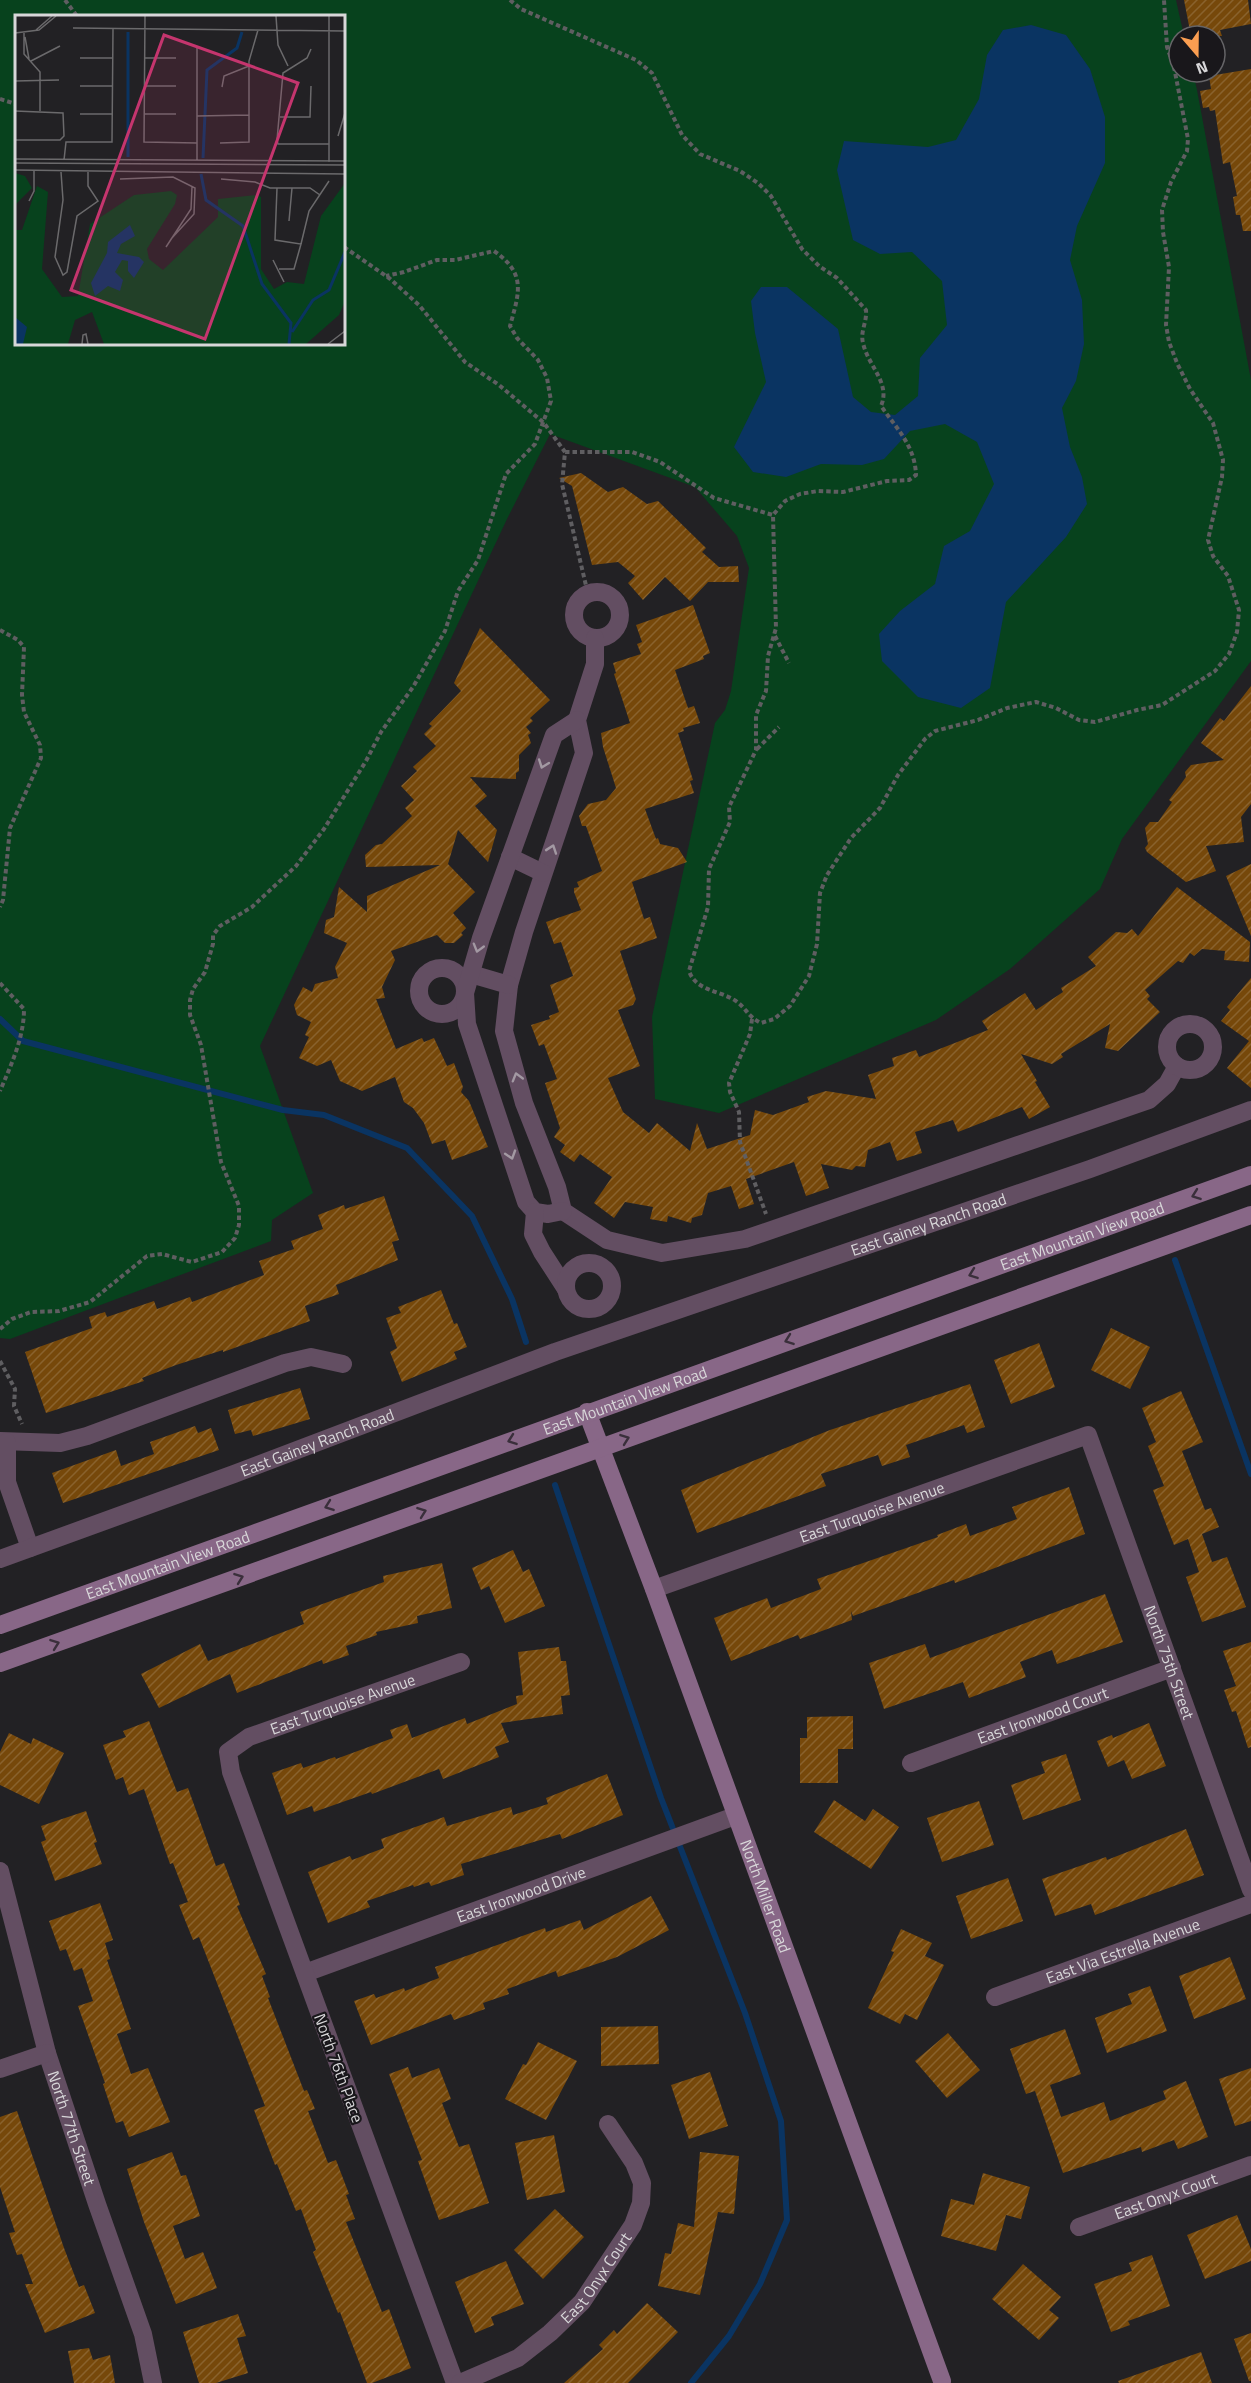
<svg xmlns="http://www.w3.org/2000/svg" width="1251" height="2383" font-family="'Titillium Web',sans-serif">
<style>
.green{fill:#07421d;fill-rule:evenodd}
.water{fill:#0a3462}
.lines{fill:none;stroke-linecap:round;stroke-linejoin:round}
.stream{stroke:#0a3462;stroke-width:6}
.building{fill:url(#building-hatch)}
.path{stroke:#5f5e61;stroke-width:4;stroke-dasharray:4.5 3;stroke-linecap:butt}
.street{stroke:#634e62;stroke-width:18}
.secondary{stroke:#886787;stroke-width:18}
.oneway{stroke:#a399a3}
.oneway2{stroke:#3a2f3b}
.labels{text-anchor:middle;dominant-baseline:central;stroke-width:4.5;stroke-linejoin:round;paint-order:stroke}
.street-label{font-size:16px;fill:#d8d7d9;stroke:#19171b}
.inset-river{fill:none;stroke:#0a3462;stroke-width:3}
.inset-road{fill:none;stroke:#6b6a6c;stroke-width:1.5}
.view{fill:#c5356e;fill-opacity:0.15;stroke:#c5356e;stroke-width:3}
.inset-edge{fill:none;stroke:#d8d7d9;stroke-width:3}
</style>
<defs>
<pattern id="building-hatch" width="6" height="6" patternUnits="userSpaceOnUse" patternTransform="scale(1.5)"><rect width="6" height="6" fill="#76480a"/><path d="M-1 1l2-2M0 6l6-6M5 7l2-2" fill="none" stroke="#89622d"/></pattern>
</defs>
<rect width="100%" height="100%" fill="#222124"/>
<path class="green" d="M0,0H1176L1184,36H1179V72H1193L1197,90L1251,380V661L1122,839L1100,889L1010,969L936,1020L719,1113L655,1099L652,1017L715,723L725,710L731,691L749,568L737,536L695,487L550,434L507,519L260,1046L313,1193L272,1220L271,1241L10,1339L0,1338ZM16,16H344V344H16Z"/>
<path class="water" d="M1031,25L1066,35L1090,69L1105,117V163L1077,226L1070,260L1082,300L1084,344L1076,381L1062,408L1070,447L1082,477L1087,504L1066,537L1006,602L990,688L961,708L918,697L882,661L879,634L900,611L935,584L944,546L970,531L994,484L977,442L945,424L910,431L884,459L862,465L821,464L786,477L753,472L734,447L766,382L755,333L751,301L761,287H787L838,329L853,397L871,412L895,415L918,396L920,358L947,325L942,281L912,252L880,254L853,240L837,170L844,141L928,147L956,140L979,99L987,55L1003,30Z"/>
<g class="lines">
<path class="stream" d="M0,1019L23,1041L283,1110L324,1115L407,1148L472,1216L512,1299L526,1342
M1175,1260L1251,1474
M555,1485L661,1798L745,2013L781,2121L787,2220L760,2284L729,2336L691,2383"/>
</g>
<path class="building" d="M1184,0H1248L1251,24L1220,30L1222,36H1191Z
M1251,69V231H1243L1240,215H1236L1233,197L1237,196L1230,162L1223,164L1215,110L1210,111L1209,107L1203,108L1200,91L1211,89L1209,76Z
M581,473L608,492L623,487L647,504L658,501L706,548L702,552L719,567L738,566L739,582H708L690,601L665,577L643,600L628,583L635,576L618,562L592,565L572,486L559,478Z
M693,605L710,653L703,656L704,659L675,670L688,708L694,706L700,723L683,728L684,731L678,733L693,780L690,781L694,793L645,809L656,839L658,838L660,844L678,848L687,862L632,882L644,919L650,917L657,938L620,951L636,999L633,1005L618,1010L640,1066L608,1078L623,1112L649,1133L657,1123L690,1151L697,1123L707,1149L750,1135L755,1110L773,1115L809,1102L807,1097L826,1091L876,1099L868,1075L894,1066L892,1058L916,1050L919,1057L988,1030L982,1021L1025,993L1036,1010L1063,992L1061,988L1096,966L1088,957L1116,932L1127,933L1132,929L1138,936L1177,887L1250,942L1249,962L1224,960L1225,951L1202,949L1194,956L1190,953L1183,963L1178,961L1145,990L1150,996L1147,999L1160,1012L1118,1051L1105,1048L1110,1024L1061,1054L1063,1057L1052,1064L1021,1054L1037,1081L1035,1082L1050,1107L1029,1119L1022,1107L958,1132L953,1120L915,1132L922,1153L897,1161L890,1142L868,1150L865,1167L856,1166L852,1170L821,1164L829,1188L806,1196L794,1162L746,1179L754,1204L739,1209L731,1186L708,1193L702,1215L692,1218L691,1223L668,1216L667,1222L650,1219L653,1207L625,1202L614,1218L594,1203L612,1177L580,1154L574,1162L560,1152L565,1145L554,1137L560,1128L545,1083L557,1079L544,1044L539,1046L531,1025L550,1019L549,1016L559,1012L550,985L573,976L561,942L554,944L546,922L581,910L574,892V888L579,887L577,882L602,871L586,826H582L579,816L588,804L606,800L616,788L603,747L601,733L630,723L614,674L616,673L613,663L641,654L637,644L642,642L636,625Z
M480,628L550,700L530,718L533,721L526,727L531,733L528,735L531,743L519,755V771L516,773V779L470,777L487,796L475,806L497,830L488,862L458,830L448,864L475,892L453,913L466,928L461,933L463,935L454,943H445L437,935L391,951L395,960L382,987L385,998L376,999L396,1049L422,1038L424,1042L434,1038L447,1066L454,1063L463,1087L461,1092L469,1101L488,1147L452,1160L445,1140L432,1144L424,1123L413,1108L404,1102L395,1077L362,1091L340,1081L331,1060L317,1066L299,1058L309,1037L305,1035L311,1022L297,1015L294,1005L303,987L312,992L315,984L338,978L335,967L347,943L324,933L326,920L334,917L339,887L367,912V896L440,865L366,867L365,855L376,845L382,844L412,816L405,808L414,800L401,786L417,771L413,767L436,746L424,734L432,726L429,724L461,691L454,683Z
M1251,686V804L1241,817L1244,842L1206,846L1216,871L1186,882L1147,852L1145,848L1148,844L1145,828L1150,822H1158L1172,802L1169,800L1186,777L1185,772L1191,765L1224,760L1201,743L1220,718L1224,721Z
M1251,864V936L1226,876Z
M1251,978V1088L1227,1068L1249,1041L1221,1021L1230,1010L1227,1007Z
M384,1196L399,1240L392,1242L398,1260L336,1285L339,1294L305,1306L310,1321L223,1352V1350L176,1365L142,1378L144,1381L46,1413L25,1352L92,1328L89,1317L105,1312L107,1317L154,1301L157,1309L190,1297L192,1302L264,1275L259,1261L294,1249L291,1241L323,1229L318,1215L344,1205L345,1209Z
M441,1290L454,1324L457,1323L467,1347L454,1352L457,1359L402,1382L390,1352L397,1348L386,1318L401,1313L398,1307Z
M1111,1328L1150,1347L1130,1389L1091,1370Z
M1039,1343L1055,1387L1011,1404L994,1360Z
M970,1384L985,1427L967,1433L964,1425L906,1445L910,1457L882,1466L878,1455L821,1474L826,1486L697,1533L681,1490L830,1430Z
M300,1388L310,1419L253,1436L251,1430L235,1434L228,1410Z
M1181,1391L1203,1442L1182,1451L1205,1510L1211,1508L1219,1527L1202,1534L1212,1562L1227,1557L1246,1607L1202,1622L1186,1577L1199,1572L1188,1539L1174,1545L1153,1490L1164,1486L1148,1446L1156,1442L1142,1408Z
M195,1426L198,1433L211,1428L219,1450L63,1503L52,1473L116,1450L121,1466L154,1454L150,1442Z
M1069,1487L1085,1534L955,1583L954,1580L853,1616L851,1611L852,1620L800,1639L798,1635L731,1661L714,1618L767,1598L771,1608L821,1589L817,1579L938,1537L937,1535L966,1524L970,1536L1017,1519L1012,1507Z
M513,1550L523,1572L529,1569L545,1606L505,1623L489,1586L481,1590L472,1568Z
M442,1563L452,1608L417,1616L418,1623L376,1632L377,1635L346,1646L349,1655L323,1664L322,1660L237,1693L230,1674L159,1708L141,1674L200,1644L208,1661L304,1624L300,1612L384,1582L383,1576Z
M1105,1594L1123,1642L1057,1664L1052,1650L1020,1662L1026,1677L969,1698L963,1682L884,1709L869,1663L925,1644L930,1658Z
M1251,1642V1747L1248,1748L1236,1711L1232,1712L1224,1690L1236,1686L1223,1651Z
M559,1647L561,1661H566L570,1695L561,1696L563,1714L501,1723L509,1742L495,1747L499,1757L443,1779L439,1769L372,1794L371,1792L314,1812L312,1806L287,1815L272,1773L301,1763L303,1768L335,1757L336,1759L393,1738L390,1730L407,1724L412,1738L465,1718L467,1724L517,1704L516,1696L523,1695L518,1652Z
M853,1716V1749H838V1783H800V1738H807V1717Z
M149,1721L177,1792L188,1788L216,1866L224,1863L240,1905L237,1906L266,1974L262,1976L270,1997L268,1998L304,2091L307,2090L315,2109L308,2111L328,2163L336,2160L349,2194L346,2195L355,2219L346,2222L382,2312L389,2309L411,2368L372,2383H367L340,2312L338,2313L313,2252L316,2250L301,2209L296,2211L277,2164L275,2165L254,2110L265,2106L199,1937L193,1940L179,1905L188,1902L173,1863L170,1864L144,1789L129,1795L123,1777L116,1780L103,1745L126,1737L123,1731Z
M1149,1723L1166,1766L1132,1779L1124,1760L1108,1767L1097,1741L1112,1735L1113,1738Z
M9,1733L31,1744L33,1738L64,1753L39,1804L0,1785V1752Z
M1066,1754L1081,1800L1023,1820L1011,1785L1045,1773L1041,1762Z
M607,1774L623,1815L562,1839L560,1834L461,1864L464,1875L431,1886L429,1882L414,1887L413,1885L367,1901L370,1907L328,1923L308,1872L350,1856L352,1860L384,1848L381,1839L444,1817L447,1826L511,1807L513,1815L548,1804L546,1798Z
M834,1800L865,1821L873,1809L899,1827L871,1869L814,1832Z
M979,1801L994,1845L942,1862L927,1818Z
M86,1811L97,1842L94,1843L102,1864L55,1881L41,1842L46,1840L41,1826Z
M1186,1829L1204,1875L1095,1915L1091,1904L1055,1916L1042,1879L1106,1857L1107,1860Z
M1008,1878L1023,1921L971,1939L956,1896Z
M651,1896L669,1930L617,1957L558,1977L556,1971L507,1989L509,1994L483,2003L485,2009L454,2020L451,2014L371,2045L354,2001L374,1994L376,1998L404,1988L405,1991L439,1978L435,1967L545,1928L546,1932L580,1920L584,1930Z
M100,1903L113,1940L105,1943L110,1959L107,1960L131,2029L117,2034L131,2074L148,2068L170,2122L129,2137L123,2121L116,2123L103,2084L105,2083L78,2006L93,2001L82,1968L74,1971L66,1949L60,1951L49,1921Z
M901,1929L932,1943L925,1956L944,1965L917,2020L905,2014L900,2024L868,2008L894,1952L891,1951Z
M1230,1957L1246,1999L1194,2019L1179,1976Z
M1150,1986L1167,2031L1107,2053L1095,2018L1132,2004L1128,1994Z
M658,2026L659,2064L601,2066V2027Z
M1065,2029L1081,2074L1050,2085L1061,2117L1104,2102L1110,2121L1166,2099L1163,2091L1186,2081L1208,2137L1178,2149L1174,2140L1142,2152L1141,2147L1063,2173L1035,2091L1026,2094L1010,2049Z
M948,2033L980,2070L947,2098L915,2061Z
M538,2042L577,2061L546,2120L505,2099L523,2064L526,2065Z
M408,2067L412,2078L439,2068L451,2099L442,2103L459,2147L469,2144L489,2203L439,2220L418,2161L422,2160L389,2074Z
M1251,2068V2121L1235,2126L1219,2079Z
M710,2072L728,2126L689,2139L671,2085Z
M17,2111L64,2248L79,2287L84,2285L95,2313L45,2333L25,2284H33L22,2254L17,2255L9,2233L15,2232L0,2187V2117Z
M554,2135L565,2192L527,2200L515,2143Z
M172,2152L181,2176L186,2175L200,2216L173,2226L185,2259L203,2252L217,2288L176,2304L144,2222L127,2169Z
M700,2152L739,2156L734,2214L718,2212L700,2295L658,2286L665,2253L671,2254L678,2223L694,2227Z
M983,2173L1030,2187L1021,2219L1006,2215L996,2251L941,2236L951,2199L974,2205Z
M555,2209L584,2237L543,2279L514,2250Z
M1237,2215L1251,2249V2261L1205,2279L1187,2235Z
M1152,2255L1170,2306L1128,2321L1130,2325L1111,2332L1094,2284L1132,2271L1129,2263Z
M506,2261L524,2304L491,2317L494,2325L475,2333L455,2282Z
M1023,2264L1061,2297L1049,2310L1059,2318L1039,2340L992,2299Z
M647,2303L678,2332L628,2383H564L603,2349L599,2345L614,2330L617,2334Z
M238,2314L246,2336L237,2338L248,2373L216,2383H199L183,2332Z
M1251,2333V2381H1249L1234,2339Z
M89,2348L93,2360L110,2355L115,2383H74L68,2351Z
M1201,2352L1212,2383H1119L1118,2381Z"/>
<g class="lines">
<path class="path" d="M65,0L77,16
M510,0L521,9L636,60L652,73L682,135L700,154L740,171L758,183L771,196L802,249L819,266L837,278L866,310C867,323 860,331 863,343C868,366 891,383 881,406C897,429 915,446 916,475L909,480L887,481L843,492L818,491L800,494L785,501L773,515
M0,99L16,104
M344,247L389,278L419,305L465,362L499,385L544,423L565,452L562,484L588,594
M565,452H632L660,462L714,498L773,515L776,628L768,656L766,691L756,715V750L729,807L730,822L709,869L708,907L689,971C696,991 719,990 736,1001C747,1009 747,1016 761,1023L774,1019L790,1006L809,976L817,944L820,893L827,875L851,838L880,808L898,775L925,739L935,731L978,720L1007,708L1036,702L1056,708L1079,720L1095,722L1137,710L1162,705L1215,671L1229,654L1237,632L1239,610L1228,576L1213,556L1208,540L1222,477L1223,460L1213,423L1190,389L1177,363L1169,342L1166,325L1169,267L1163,232L1162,210L1171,182L1187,151L1188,139L1174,67L1167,47L1164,0
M0,630L18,640L24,647L22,695L24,712L40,745L41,758L10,828L3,900L0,907
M775,636L789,663
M757,749L779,727
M0,983L24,1009C24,1038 11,1065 0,1091
M752,1019L750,1034L729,1083L730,1092L739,1112L740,1142L766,1214
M0,1329L12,1319L31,1312L59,1311L90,1302L147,1256L162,1254L192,1262L222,1252L235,1238L239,1225V1206L221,1162L201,1045L190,1015V1000L193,989L205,972L213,944V935L220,926L252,907L296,866L324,829L366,761L381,732L413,687L445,631L458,591L478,560L506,474L535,444L551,401L547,378L538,360L517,338L510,326C519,293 527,274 494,251L455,260H437L404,272L386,276
M0,1361L15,1389L14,1406L22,1424"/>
<g class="street">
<circle cx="597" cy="615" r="23"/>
<path d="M595,638V664L577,720L584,753L524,932L509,985L504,1031L524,1103L557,1187L563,1211L607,1240L662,1253L745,1239L1149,1100L1167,1084L1177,1066"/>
<path d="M510,857L543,873"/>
<circle cx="442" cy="991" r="23"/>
<path d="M471,974L509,985"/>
<circle cx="1190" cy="1047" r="23"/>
<path d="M563,1211L548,1214L535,1212L526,1202L467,1024L465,993L481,938L554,735L577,720"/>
<path d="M535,1212L533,1234L542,1252L566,1289"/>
<circle cx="589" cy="1286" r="23"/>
<path d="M0,1441L60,1443L87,1436L285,1363L311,1357L343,1364"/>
<path d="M7,1442V1482L30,1548"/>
<path id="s1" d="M0,1559L234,1474L555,1352L1090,1169L1251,1110"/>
<path id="s2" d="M654,1589L1088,1435L1251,1890"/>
<path id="s3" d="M911,1763L1172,1668"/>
<path id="s4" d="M0,1871L47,2053L97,2204L143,2334L153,2383"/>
<path id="s5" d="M305,1973L735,1816"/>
<path id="s6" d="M995,1997L1251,1904"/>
<path d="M0,2069L47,2053"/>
<path id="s7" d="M1079,2227L1251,2165"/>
<path id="s8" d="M455,2383L231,1772L228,1752L249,1737L461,1662"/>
<path id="s9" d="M460,2383L518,2358L550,2333L582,2302L633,2225L641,2203L642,2183L634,2163L608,2124"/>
</g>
<g class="secondary">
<path id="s10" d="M587,1412L654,1589L942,2381"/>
<path id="s11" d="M0,1625L1251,1175"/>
<path d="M0,1663L1251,1215"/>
</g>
</g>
<defs><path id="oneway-chevron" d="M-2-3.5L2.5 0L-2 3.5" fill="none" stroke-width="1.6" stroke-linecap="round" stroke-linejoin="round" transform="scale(1.5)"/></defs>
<g class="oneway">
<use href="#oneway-chevron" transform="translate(543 764) rotate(110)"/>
<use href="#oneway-chevron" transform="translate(552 849) rotate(-71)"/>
<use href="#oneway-chevron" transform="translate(478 948) rotate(106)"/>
<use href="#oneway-chevron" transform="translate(517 1077) rotate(-106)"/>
<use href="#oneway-chevron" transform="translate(511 1155) rotate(72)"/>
</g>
<g class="oneway2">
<use href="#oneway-chevron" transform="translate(1196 1195) rotate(160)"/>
<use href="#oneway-chevron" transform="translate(973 1274) rotate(160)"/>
<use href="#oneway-chevron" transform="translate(789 1340) rotate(160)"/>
<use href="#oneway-chevron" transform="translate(625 1439) rotate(-20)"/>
<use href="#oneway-chevron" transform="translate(512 1440) rotate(160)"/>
<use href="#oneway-chevron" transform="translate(329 1506) rotate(160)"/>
<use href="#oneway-chevron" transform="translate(422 1512) rotate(-20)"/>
<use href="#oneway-chevron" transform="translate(239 1578) rotate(-20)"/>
<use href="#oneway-chevron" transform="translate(55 1644) rotate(-20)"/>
</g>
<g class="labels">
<g class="street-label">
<text stroke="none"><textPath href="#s1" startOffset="987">East Gainey Ranch Road</textPath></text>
<text stroke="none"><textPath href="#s11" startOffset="1150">East Mountain View Road</textPath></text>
<text stroke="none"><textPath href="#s11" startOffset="664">East Mountain View Road</textPath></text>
<text stroke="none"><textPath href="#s1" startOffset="338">East Gainey Ranch Road</textPath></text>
<text stroke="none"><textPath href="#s2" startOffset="231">East Turquoise Avenue</textPath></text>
<text stroke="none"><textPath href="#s11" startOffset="178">East Mountain View Road</textPath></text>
<text stroke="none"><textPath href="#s2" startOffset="702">North 75th Street</textPath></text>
<text stroke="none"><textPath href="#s8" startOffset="796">East Turquoise Avenue</textPath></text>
<text stroke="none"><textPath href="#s3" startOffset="140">East Ironwood Court</textPath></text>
<text stroke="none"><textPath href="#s5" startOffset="230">East Ironwood Drive</textPath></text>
<text stroke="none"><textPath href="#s10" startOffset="516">North Miller Road</textPath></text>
<text stroke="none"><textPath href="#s6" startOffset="136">East Via Estrella Avenue</textPath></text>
<text transform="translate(339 2068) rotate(70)">North 76th Place</text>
<text stroke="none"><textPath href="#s4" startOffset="267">North 77th Street</textPath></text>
<text stroke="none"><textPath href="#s7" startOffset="92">East Onyx Court</textPath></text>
<text stroke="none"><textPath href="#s9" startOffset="176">East Onyx Court</textPath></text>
</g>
</g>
<g transform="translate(15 15)">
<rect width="330" height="330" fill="#222124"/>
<path d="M0,158L10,161L17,173L0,190ZM330,168V286L324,300L291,329H89L77,297L60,305L53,329H1L0,215H7L22,171L33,177L27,254L47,282L63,281L75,209L119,180L156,176L162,180L160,189L132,234L134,244L148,255L203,202V184L241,180L246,182V254L259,274L272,267L289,269L306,201Z" fill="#07421d"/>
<path d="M115,210L120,221L106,229L102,238L124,242L129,247L119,263L113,256V246L107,245L100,257L108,265L105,276L93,271L80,281L76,268L92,238L93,227ZM0,302L12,312L8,329H0Z" fill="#0a3462"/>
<path class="inset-river" d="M113,142V17M188,143L192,55L222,33L227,17M186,159L191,185L228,211L247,269L276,308L274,329M277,317L298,285L314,275L330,237"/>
<path class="inset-road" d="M130,1L129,127L182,128M261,1L263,30L273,51M314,1V147M58,13L330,16M21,15L37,1M0,18L24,15L41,1M9,18V39L25,57V96M10,22L14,44M182,32V146M296,34L292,43L268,58L262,125L263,129H314M65,43H98M130,43H161M16,46L45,31M0,66L44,65M65,71H97M129,71H161M207,72L209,61L234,51M0,96L48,98L49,121L45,125H0M65,99H97M129,99H161M182,101L234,100M265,102H295L296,71M323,121L330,98M205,128L234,127V46L243,15M0,144L330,146M49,145L51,127H97L98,14M0,148L330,150M0,155L330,159M46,157L48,185L40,242L48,260L52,257L62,201L83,186L73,171V157M105,164L158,162L180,173L179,199L156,224M206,164L240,167L255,173H295L305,180M262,173L260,225L286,229L279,254H264M14,186L19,176V156M274,206L277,173M286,229L294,196L314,166M151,232L176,194L177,172M258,245L269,267M67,329L68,320L71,319L73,329M313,329L330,316"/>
<path class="view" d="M149,20L283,68L190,324L56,275Z"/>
<rect width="330" height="330" class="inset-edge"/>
</g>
<g transform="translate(1197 54) rotate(160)"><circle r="28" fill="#19171b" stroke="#656467" stroke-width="1.5"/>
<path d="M0-4.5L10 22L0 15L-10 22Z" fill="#fb9e51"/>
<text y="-9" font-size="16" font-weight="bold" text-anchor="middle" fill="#d8d7d9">N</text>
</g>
</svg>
